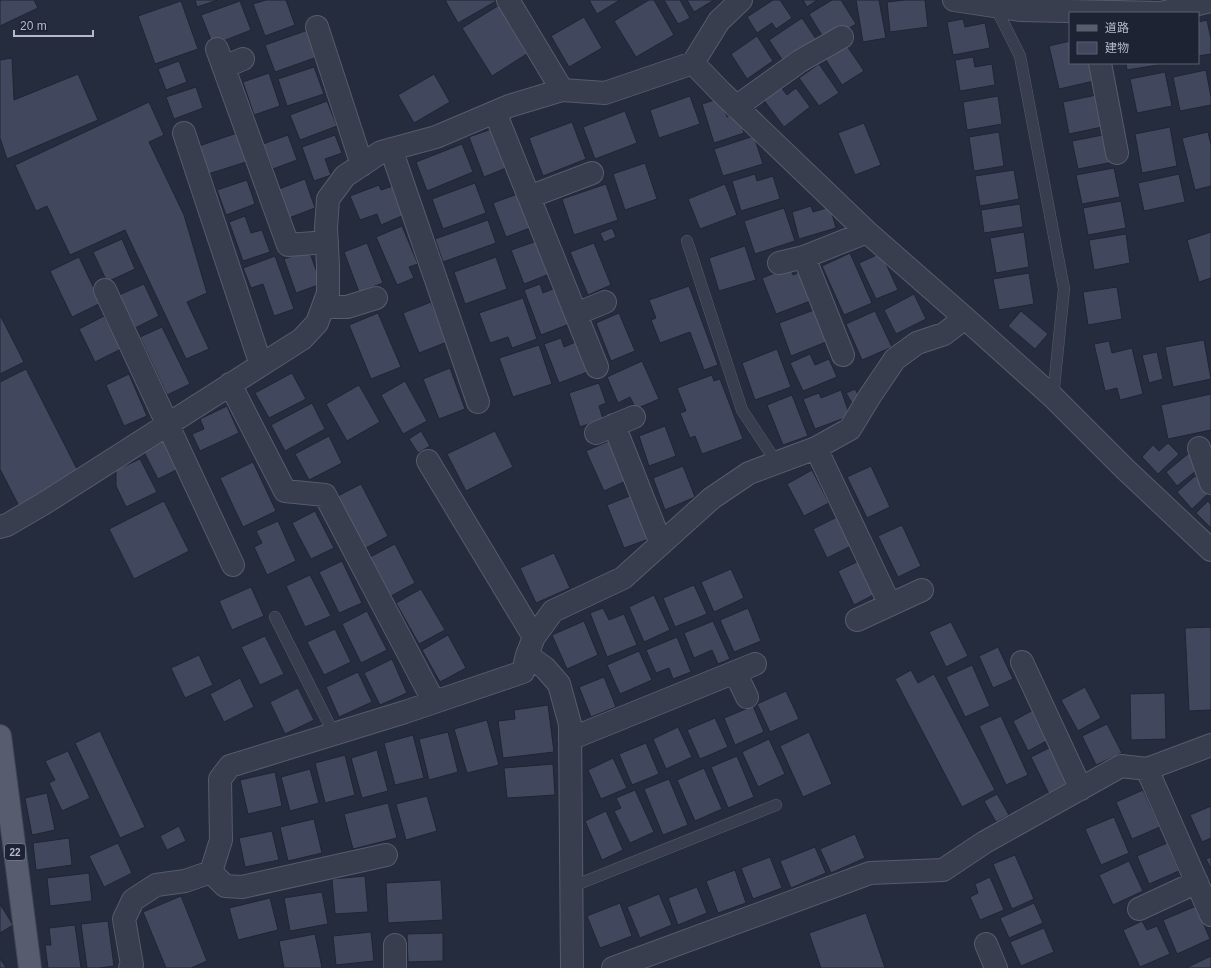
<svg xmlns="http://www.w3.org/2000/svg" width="1211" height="968" font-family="Helvetica,'Noto Sans JP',sans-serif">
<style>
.building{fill:#41485e;stroke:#202535}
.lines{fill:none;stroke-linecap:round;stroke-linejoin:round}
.service-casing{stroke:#575c6c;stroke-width:12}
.minor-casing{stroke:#575c6c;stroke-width:24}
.primary-casing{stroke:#424757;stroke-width:24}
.service{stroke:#393e4e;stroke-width:11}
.minor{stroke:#393e4e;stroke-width:22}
.primary{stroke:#575d6e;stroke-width:22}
.labels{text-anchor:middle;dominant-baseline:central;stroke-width:3.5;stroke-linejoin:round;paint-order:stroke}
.shield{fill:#1e2333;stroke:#888c9c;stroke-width:1}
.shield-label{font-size:10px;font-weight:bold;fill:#b5b9c9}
</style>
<rect width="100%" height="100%" fill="#252c3e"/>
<path class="building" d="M0,0H34L38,8L0,26Z
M195,0H218L197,7Z
M266,0H286L295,25L265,36L253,4Z
M445,0H498L458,23Z
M589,0H620L597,14Z
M649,0H654L674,35L636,57L614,21Z
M664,0H680L690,18L678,24Z
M687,0H714L694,12Z
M773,0H780L792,18L776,29L772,23L757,33L747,17Z
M803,0H817L807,7Z
M832,0H841L856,24L826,42L809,14Z
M856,0H879L886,38L863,42Z
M905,0H925L928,27L890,32L887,2Z
M181,1L198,49L155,64L138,16Z
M240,1L251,30L213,45L201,15Z
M501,4L530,52L492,76L462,28Z
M584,17L602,48L569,67L551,36Z
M802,18L816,39L783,61L769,40Z
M963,19L965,27L985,23L990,48L953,55L947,22Z
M1207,20L1211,39V54L1198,56V22Z
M311,29L320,56L275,72L265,45Z
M757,36L773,61L747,79L731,54Z
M1070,41V63H1090L1094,81L1059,89L1049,46Z
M845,43L864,71L842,85L824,57Z
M973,57L975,67L992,64L995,85L960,91L955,60Z
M12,58L14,100L78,74L98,120L7,159L0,138V60Z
M179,61L187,82L166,90L158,69Z
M1126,63H1158V65L1127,70Z
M819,64L839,93L819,106L799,78Z
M314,67L324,94L287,106L278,79Z
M1206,70L1211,97V105L1180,111L1173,77Z
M1165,72L1172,106L1137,113L1130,79Z
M269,73L280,106L254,115L243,82Z
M434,74L450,102L414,123L398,95Z
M780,86L787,95L796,88L810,107L784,127L763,99Z
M196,87L203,108L174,119L166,97Z
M1101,94L1107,126L1069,134L1063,102Z
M690,96L700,124L659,138L650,110Z
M998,96L1002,124L967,130L963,102Z
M721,98L727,117L738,114L744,133L714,143L702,104Z
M327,101L337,126L300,140L290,115Z
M149,102L164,135L149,142L184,215L207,293L187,302L209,349L186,359L125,230L70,255L47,206L36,211L15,165Z
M625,111L637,143L595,159L583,127Z
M572,122L586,159L543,176L529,138Z
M864,123L881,165L855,175L838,133Z
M497,127L511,166L484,177L469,137Z
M1170,127L1177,166L1142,173L1135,134Z
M999,132L1004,166L974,171L969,137Z
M1208,132L1211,145V186L1195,190L1182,138Z
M237,133L246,162L208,174L199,146Z
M1108,134L1113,162L1078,169L1072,141Z
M288,135L297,160L273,169L263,144Z
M335,135L342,153L325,159L331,175L314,181L302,147Z
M754,136L763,164L723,176L714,149Z
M462,144L473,172L427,191L416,162Z
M645,163L657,199L625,210L613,174Z
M1114,168L1120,197L1082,204L1076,175Z
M1014,170L1019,199L980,206L975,176Z
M755,174L757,181L773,176L780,199L741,211L732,181Z
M1179,174L1185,202L1144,211L1138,183Z
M305,179L315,208L289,218L279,189Z
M247,180L255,204L226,215L217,190Z
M475,183L486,213L443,229L432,199Z
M606,184L618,220L574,235L562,199Z
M725,184L737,215L700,229L688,199Z
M379,185L381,190L393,186L404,215L381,225L377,214L360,220L350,196Z
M520,193L533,227L506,237L493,203Z
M1121,201L1126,228L1088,235L1083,208Z
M1020,204L1023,227L984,233L981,210Z
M811,206L813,212L830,207L836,228L799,239L792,212Z
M784,208L795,241L755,254L744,221Z
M245,216L251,233L262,230L270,252L243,261L229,222Z
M488,220L496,243L443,262L435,239Z
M402,226L418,264L409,267L414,278L397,285L376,237Z
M612,228L616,237L604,242L600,233Z
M1024,232L1029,267L996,273L990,238Z
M1211,232V278L1199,282L1187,240Z
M1126,234L1130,263L1094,270L1089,240Z
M122,239L135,269L107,282L93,252Z
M540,240L552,273L524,284L511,250Z
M367,243L383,283L359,292L344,252Z
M594,243L611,285L588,295L570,252Z
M745,246L756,280L719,291L709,258Z
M309,250L321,284L296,293L284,259Z
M850,253L872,303L844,315L822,266Z
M881,253L898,290L876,299L859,263Z
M275,256L294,309L274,316L263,284L251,288L243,268Z
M79,257L101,303L72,317L50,271Z
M496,257L507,289L465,304L454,272Z
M790,267L793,275L802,271L813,300L776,314L762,278Z
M1029,273L1034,304L999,310L993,279Z
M144,284L159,316L135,328L119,295Z
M540,284L543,293L558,287L572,323L541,335L524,290Z
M689,286L718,365L704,370L690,332L660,343L651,320L656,318L649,300Z
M1117,287L1122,319L1088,325L1083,292Z
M914,294L926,319L896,334L884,310Z
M523,298L537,339L512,348L508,337L490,343L479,313Z
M431,302L447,342L419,353L403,313Z
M814,310L826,342L791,356L779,323Z
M875,311L892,347L862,360L846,324Z
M1021,311L1048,334L1035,349L1008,326Z
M378,313L401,367L371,379L349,325Z
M619,313L635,351L611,361L596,323Z
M0,315L24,362L0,374Z
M104,316L121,349L95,362L79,329Z
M162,327L190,384L167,395L140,337Z
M561,338L564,347L578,341L590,371L559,383L544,344Z
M1204,340L1211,379L1173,387L1165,347Z
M1109,341L1112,353L1132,348L1143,394L1120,400L1117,388L1105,391L1094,344Z
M539,345L552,384L513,397L499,358Z
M777,349L791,387L755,400L742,363Z
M1157,352L1163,379L1149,383L1142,355Z
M810,354L815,365L829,359L837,377L803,391L790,363Z
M642,361L659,399L636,409L630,397L618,403L607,377Z
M450,368L465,409L439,419L423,379Z
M26,369L80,475L19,506L0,469V382Z
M292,373L306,399L269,418L255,393Z
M129,374L147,416L124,426L106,385Z
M712,375L714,381L720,379L743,439L702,454L695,436L690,438L680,413L686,411L677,388Z
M405,381L427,421L403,434L381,395Z
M599,383L606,403L599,406L603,419L580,427L569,393Z
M359,385L380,422L347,441L326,404Z
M855,389L860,398L852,403L846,393Z
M841,390L850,416L815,429L803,399L819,393L821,398Z
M1211,394V430L1168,439L1161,405Z
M792,395L808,436L783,445L767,405Z
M312,403L325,429L285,451L271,425Z
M227,406L239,433L200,451L192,434L204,429L200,419Z
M665,426L676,456L649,466L639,436Z
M421,431L430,446L418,453L409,439Z
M495,431L513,467L466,491L447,454Z
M329,436L342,463L309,480L295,454Z
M611,440L628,480L604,491L586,451Z
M164,441L178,469L158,479L144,452Z
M1168,443L1179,454L1158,474L1142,457L1153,445L1159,451Z
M1189,453L1201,467L1177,486L1166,472Z
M140,459L157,492L126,507L116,486V470Z
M253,462L276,511L243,527L220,478Z
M683,466L695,497L665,510L653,478Z
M871,466L890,507L867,518L847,477Z
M812,470L829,503L804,516L787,484Z
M1195,476L1210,492L1192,509L1177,492Z
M361,484L388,536L364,549L336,497Z
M632,495L649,539L624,548L607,505Z
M164,501L189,551L134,579L109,529Z
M1208,501L1211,505V528L1196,513Z
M315,511L334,548L311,559L292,523Z
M839,516L853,545L827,558L813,529Z
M278,521L296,561L267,575L254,547L262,543L256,531Z
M902,525L921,566L898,577L878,536Z
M395,544L415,583L391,596L370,557Z
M554,553L570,588L536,603L520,568Z
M861,560L877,593L854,605L838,571Z
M342,561L362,603L339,613L319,572Z
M731,569L744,598L714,612L701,582Z
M310,575L331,616L305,627L286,586Z
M694,585L707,614L675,627L663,598Z
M251,587L264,616L232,630L219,601Z
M421,589L445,630L419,644L396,603Z
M654,595L670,630L644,642L629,607Z
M603,608L609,620L624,614L637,645L607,657L590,613Z
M748,608L761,641L734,652L720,620Z
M367,611L387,650L361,663L342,624Z
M584,621L598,655L567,669L552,635Z
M713,621L730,659L718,664L712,650L694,658L684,633Z
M951,622L968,656L946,667L929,632Z
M1211,627V710L1189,711L1185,628Z
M335,629L351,662L324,675L307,642Z
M448,635L466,668L440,682L422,650Z
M265,636L284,674L260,685L241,647Z
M677,637L691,672L673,679L669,668L656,673L646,650Z
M998,647L1013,679L993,688L979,656Z
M639,651L652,680L620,694L607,665Z
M199,655L213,685L185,698L171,668Z
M392,659L407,693L380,705L364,673Z
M972,665L990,706L965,717L946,677Z
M911,670L918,683L934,674L995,790L962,807L895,679Z
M358,672L372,702L339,717L326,687Z
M604,677L616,707L591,717L579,687Z
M240,678L254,707L224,722L210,694Z
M1085,687L1101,718L1078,731L1061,700Z
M298,688L314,720L285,734L270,702Z
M786,691L799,719L770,732L757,704Z
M1165,693L1166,739L1131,740L1130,694Z
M548,705L554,752L503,758L498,721L515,719L514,710Z
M753,706L764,732L735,745L724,718Z
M1035,709L1050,739L1028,751L1013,721Z
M1001,716L1028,775L1006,785L979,726Z
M715,718L728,747L700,759L687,730Z
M487,720L499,765L467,773L454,729Z
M1107,724L1122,753L1096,765L1082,736Z
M678,727L692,757L666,769L653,739Z
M100,731L145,827L120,838L75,743Z
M448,732L458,772L429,780L419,739Z
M809,732L832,784L803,797L780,746Z
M413,735L424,778L395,785L384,743Z
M769,739L785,774L758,787L742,752Z
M646,743L659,774L632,785L619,754Z
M1053,746L1072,786L1050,796L1031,757Z
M377,750L388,791L362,798L351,758Z
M68,751L90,798L62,811L49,783L55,780L45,761Z
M345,755L355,795L325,803L315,763Z
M737,756L754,797L728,808L711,767Z
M613,758L627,788L601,799L588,770Z
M553,764L555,795L507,798L504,768Z
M704,768L722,809L695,821L677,780Z
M310,769L319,803L290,811L281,777Z
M275,772L282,806L248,814L240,780Z
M669,779L688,825L663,835L644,789Z
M635,790L654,832L630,843L614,811L621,808L616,798Z
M1143,790L1160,827L1132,839L1116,802Z
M47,793L55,830L32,835L25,798Z
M997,794L1009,815L996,822L984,801Z
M427,796L437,831L406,840L396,804Z
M388,803L397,838L353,849L344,814Z
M1211,806V838L1202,842L1190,815Z
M606,811L623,850L602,860L585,821Z
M1114,817L1129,853L1101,865L1085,829Z
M314,819L322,853L288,861L280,827Z
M179,826L186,841L167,850L160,836Z
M272,831L279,860L245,867L239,838Z
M855,834L865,858L831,873L820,849Z
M69,838L72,865L36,870L33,843Z
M118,843L132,873L104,887L89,856Z
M1167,843L1179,871L1149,884L1137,856Z
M815,847L826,873L791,888L780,861Z
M1015,855L1034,899L1012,909L993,864Z
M770,857L782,888L753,899L741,868Z
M1211,857V869L1206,859Z
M1129,861L1143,891L1113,905L1099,875Z
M735,870L746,903L718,913L706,881Z
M89,873L92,901L50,906L47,878Z
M365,876L368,912L335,914L332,879Z
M990,877L1004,910L980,920L970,897L978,893L975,884Z
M441,880L443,920L388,923L386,883Z
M697,887L707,913L678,925L668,898Z
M322,892L328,924L290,931L284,898Z
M659,894L672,925L640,938L627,907Z
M181,896L207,961L191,968H166L143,912Z
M270,898L278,930L238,940L229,908Z
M620,903L632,936L600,948L587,916Z
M1034,903L1043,923L1009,938L1000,918Z
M0,904L13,925L0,933Z
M1196,906L1210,939L1177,954L1163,920Z
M866,913L885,968H821L809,933Z
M108,921L114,966L99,968H87L81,924Z
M1142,921L1147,930L1157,926L1170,954L1140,967L1123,930Z
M75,925L81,968H48L45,945H51L49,928Z
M1044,928L1054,952L1021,966L1010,942Z
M371,932L374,961L336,965L333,936Z
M443,933V961L408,962L407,934Z
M315,934L322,968H284L279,941Z
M1211,956V968H1186Z
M0,958L6,968H0Z"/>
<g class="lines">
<defs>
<path id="service" d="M995,6L1020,56L1064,289L1053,397
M687,241L742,410L777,463
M275,617L334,734
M571,887L776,805"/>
<path id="minor" d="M508,0L562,90
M954,0L1020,10L1161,13L1211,1
M317,27L362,165
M217,49L288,245L327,242
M693,63L721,92L867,232L965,318L1053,397L1124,468L1211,550
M1100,63L1117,153
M224,67L243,59
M736,107L800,61L842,37
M495,112L597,367
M184,133L261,365
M391,149L478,402
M529,197L592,173
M804,257L843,355
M779,263L804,257L867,232
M105,290L233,565
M323,307H347L376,298
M576,314L605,302
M230,384L285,491L325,495L434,702
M614,425L661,544
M596,433L634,417
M816,448L890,605
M1199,448L1211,483
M428,461L534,637
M0,527L7,525L43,504L302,339L317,323L328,293V266L326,228L328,199L345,176L381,152L436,137L509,106L562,90L605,93L693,63L719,21L741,0
M857,620L922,590
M527,655L545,668L559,684L570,724L572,968
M1022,662L1081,789
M735,672L747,697
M570,739L755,664
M1147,769L1211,915
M211,872L225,886L242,887L386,855
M1139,909L1197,882
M986,944L996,968
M395,945V968
M130,968L132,965L124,919L133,900L156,885L185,881L211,872L221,840L220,779L230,766L405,712L523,672L527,655L534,637L553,611L623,578L712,498L749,473L816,448L850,429L870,396L895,359L917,343L944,334L965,318
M613,968L870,873L943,870L985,842L1121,766L1147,769L1211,745"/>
<path id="primary" d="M0,736L30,968"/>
</defs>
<use href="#service" class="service-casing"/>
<use href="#minor" class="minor-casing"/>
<use href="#primary" class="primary-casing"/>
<use href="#service" class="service"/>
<use href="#minor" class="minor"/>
<use href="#primary" class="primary"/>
</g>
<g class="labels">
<rect class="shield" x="5" y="844" width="20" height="16" rx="3"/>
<g class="shield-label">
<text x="15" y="852">22</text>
</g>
</g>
<rect x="1069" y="12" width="130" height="52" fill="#1e2333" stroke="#5a5f6f"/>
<rect x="1077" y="25" width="20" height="6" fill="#575d6e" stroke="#5a5f6f"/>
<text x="1105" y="32" font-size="12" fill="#b5b9c9">道路</text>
<rect x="1077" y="42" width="20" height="12" fill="#41485e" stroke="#5a5f6f"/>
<text x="1105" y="52" font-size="12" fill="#b5b9c9">建物</text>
<path d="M14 30v6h79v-6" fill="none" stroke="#b5b9c9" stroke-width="2"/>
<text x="20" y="30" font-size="12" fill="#b5b9c9" stroke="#1e2333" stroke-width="3" paint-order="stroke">20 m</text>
</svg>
